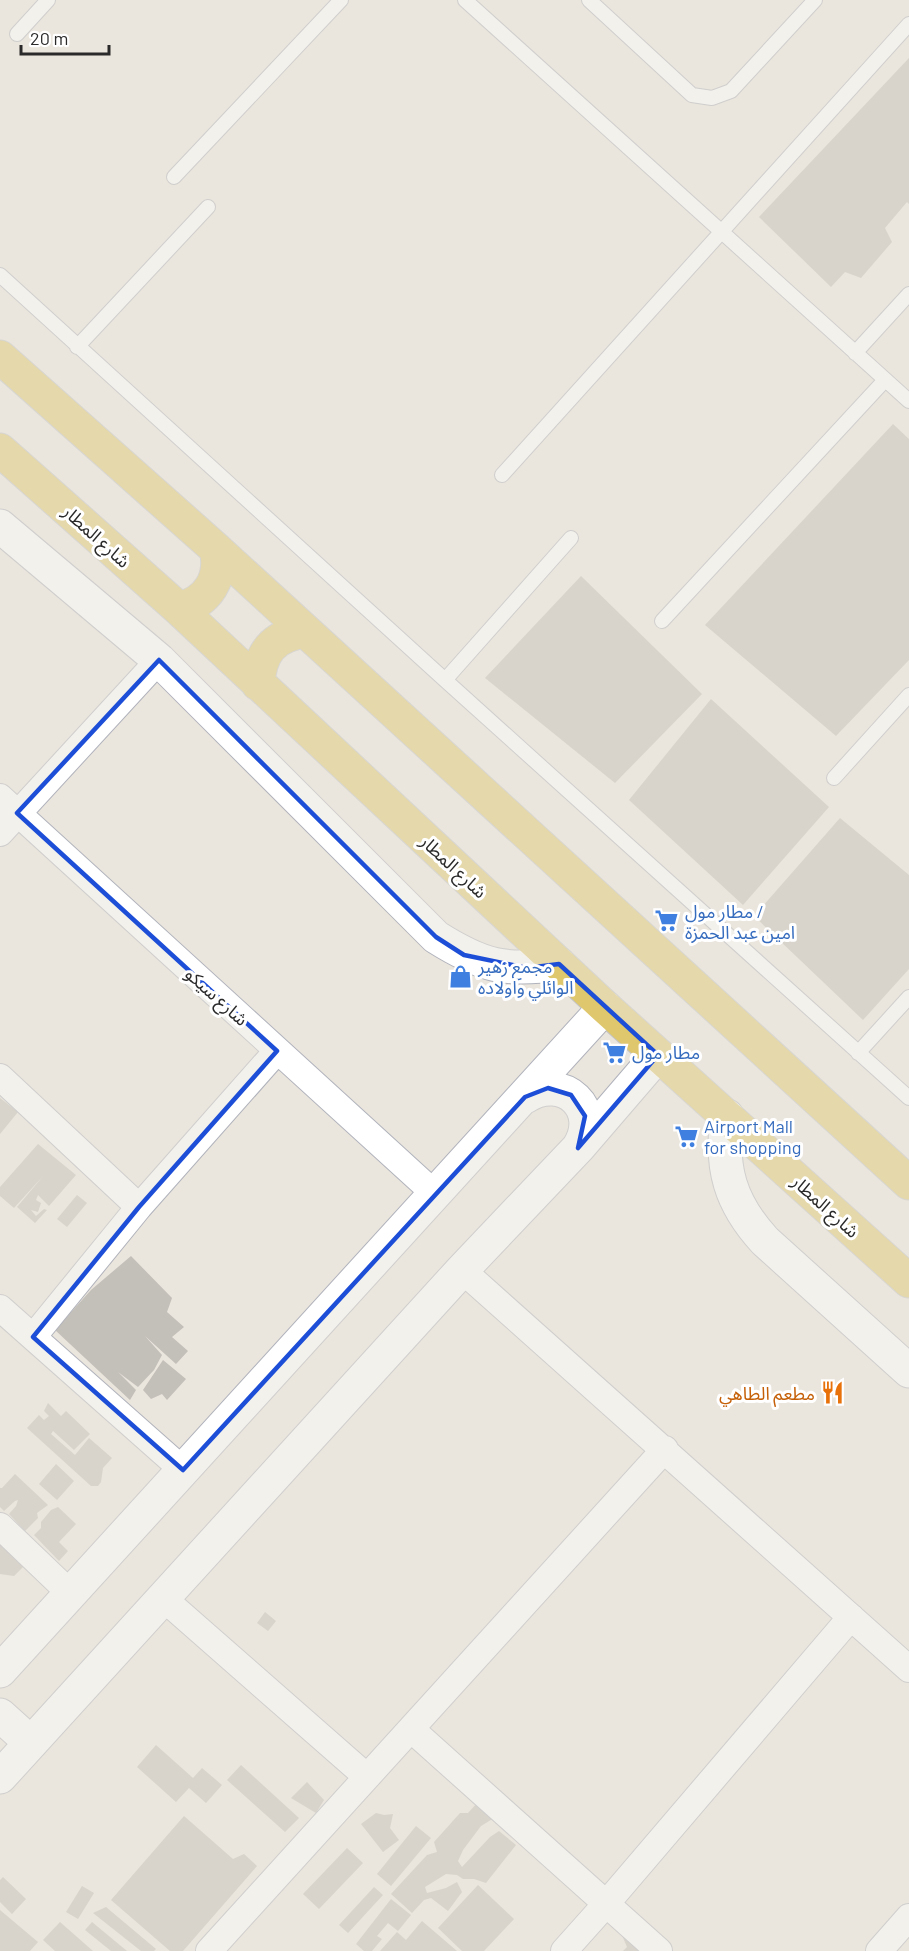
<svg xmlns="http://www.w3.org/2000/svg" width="909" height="1951" font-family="Barlow,'Noto Sans Arabic',sans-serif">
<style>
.building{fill:#c3bfb9}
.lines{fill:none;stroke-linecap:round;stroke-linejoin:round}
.lane-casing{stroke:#b1b3bc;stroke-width:16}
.street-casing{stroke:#b1b3bc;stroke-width:28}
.secondary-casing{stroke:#b1b3bc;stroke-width:35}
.primary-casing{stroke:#c3c3c3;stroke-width:35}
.lane{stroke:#fff;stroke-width:14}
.street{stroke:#fff;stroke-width:26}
.secondary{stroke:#fff;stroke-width:33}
.primary{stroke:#dfc76d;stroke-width:33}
.marked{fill:none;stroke:#1d4ed8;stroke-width:4.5;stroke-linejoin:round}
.labels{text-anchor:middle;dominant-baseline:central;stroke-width:6;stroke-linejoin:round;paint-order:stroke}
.street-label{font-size:18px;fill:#2a2a2a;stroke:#fff}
.shop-label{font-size:18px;fill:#366cbe;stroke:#fff;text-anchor:start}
.food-label{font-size:18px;fill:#c56008;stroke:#fff;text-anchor:end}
</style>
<rect width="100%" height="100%" fill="#eae5dd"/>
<path class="building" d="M909,58V204L907,202L885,228L892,242L861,278L845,272L831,287L759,217Z
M893,424L909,439V660L836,736L705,625Z
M581,576L702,694L615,783L485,678Z
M711,699L829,807L743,905L629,800Z
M840,818L909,875V969L863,1020L754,916Z
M0,1098L18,1112L0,1134Z
M38,1144L76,1175L49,1206L38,1195L36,1200L41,1203L38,1212L31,1210L36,1216L44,1209L47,1210L35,1223L17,1207L44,1175L14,1208L0,1196V1187Z
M77,1195L87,1203L67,1227L57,1219Z
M131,1256L172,1298L167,1312L184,1327L172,1337L188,1351L176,1364L145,1336L162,1355L154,1370L138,1387L118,1372L136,1390L130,1400L55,1330L91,1290Z
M163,1360L186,1379L167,1400L162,1394L151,1399L143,1390Z
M48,1403L61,1416L66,1411L90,1434L74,1450L53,1431L51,1434L75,1455L89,1438L112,1458L103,1468L101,1482L98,1486H91L27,1428L39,1415L44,1420L49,1416L44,1411Z
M56,1464L74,1481L57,1500L39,1484Z
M15,1474L48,1505L37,1513L38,1518L25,1531L9,1514L16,1506L18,1500L15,1501L4,1511L0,1507V1488H2Z
M58,1507L76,1524L59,1542L68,1551L59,1561L34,1535L41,1528V1522L51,1510Z
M0,1540L27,1563L14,1576L0,1574Z
M265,1612L276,1621L268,1631L257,1623Z
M156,1745L193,1778L202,1768L222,1785L206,1803L189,1788L176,1802L137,1767Z
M241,1765L299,1818L285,1832L227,1780Z
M307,1782L324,1800L316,1813L291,1798Z
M478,1802L494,1818L481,1826L463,1850L458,1861L462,1867L490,1837L499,1831L516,1845L486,1883L474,1879H463L457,1875L446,1874L425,1887L427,1893L446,1888L457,1882L462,1892L448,1911L431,1898L424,1900L412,1913L391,1894L427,1855L437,1852L434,1842L460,1813H468Z
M376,1813L384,1815L393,1814L390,1828L399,1840L383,1852L361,1824Z
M184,1816L233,1859L244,1854L257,1866L183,1951H170L111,1900Z
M416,1826L431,1838L391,1886L377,1874Z
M347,1848L363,1863L319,1909L303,1894Z
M3,1877L26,1899L12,1914L0,1902V1880Z
M478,1885L514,1919L484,1951H462L438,1928Z
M82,1886L94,1893L78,1919L66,1912Z
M374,1887L383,1895L348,1933L339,1925Z
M391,1899L411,1915L398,1931L388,1923L377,1936L382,1939L372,1951H364L356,1944Z
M106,1907L156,1949L154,1951H141L93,1913Z
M0,1910L38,1942L30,1951H0Z
M422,1921L457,1951H380L397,1932L406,1940Z
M60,1922L93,1951H55L43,1940Z
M92,1922L127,1951H111L85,1930Z
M621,1933L656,1951H623L627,1947Z"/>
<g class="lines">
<defs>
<path id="lane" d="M465,0L909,401
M589,0L692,95L712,98L731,91L815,0
M17,34L48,0
M174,177L341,0
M0,275L445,680L909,1098
M77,347L208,207
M855,353L909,294
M502,475L909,24
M662,621L885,380
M445,680L571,538
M834,778L909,695
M858,1053L909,997"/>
<path id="street" d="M0,797L435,1194
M0,833L159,660
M0,1077L139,1207L33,1337
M139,1207L277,1051
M462,1270L909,1669
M0,1308L183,1470
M0,1526L70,1593
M163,1598L367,1777
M411,1729L659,1951
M209,1951L665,1449
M564,1951L606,1904L851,1617
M879,1951L909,1917"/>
<path id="secondary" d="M0,526L159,660L436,937C482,966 505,972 559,964
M525,1097C564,1072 603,1110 578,1148
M727,1116C720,1168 730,1203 765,1241L909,1371
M0,1671L605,1007
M0,1715L31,1743
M0,1777L462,1270L578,1148L658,1055"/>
<path id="primary" d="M0,357L216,549L909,1183
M0,450L179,609L605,1007L909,1281
M179,609C208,602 223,578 216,549
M258,684C260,652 273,636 305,631"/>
</defs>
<use href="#lane" class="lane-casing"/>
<use href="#street" class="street-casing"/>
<use href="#secondary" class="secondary-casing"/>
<use href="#primary" class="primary-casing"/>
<use href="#lane" class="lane"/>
<use href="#street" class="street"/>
<use href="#secondary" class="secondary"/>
<use href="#primary" class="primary"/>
</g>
<path d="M0 0H909V1951H0ZM159,660L436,937L464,955L527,968L559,964L658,1055L578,1148L585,1116L571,1095L548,1088L525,1097L183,1470L33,1337L139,1207L277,1051L17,813Z" fill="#eae5dd" fill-opacity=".55" fill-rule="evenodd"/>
<path class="marked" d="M159,660L436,937L464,955L527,968L559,964L658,1055L578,1148L585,1116L571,1095L548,1088L525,1097L183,1470L33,1337L139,1207L277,1051L17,813Z"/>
<defs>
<symbol id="supermarket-bare" viewBox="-9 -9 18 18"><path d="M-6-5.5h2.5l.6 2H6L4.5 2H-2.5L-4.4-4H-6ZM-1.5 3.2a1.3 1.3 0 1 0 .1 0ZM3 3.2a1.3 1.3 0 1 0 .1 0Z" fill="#3f7fe0" stroke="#fff" stroke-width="2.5" paint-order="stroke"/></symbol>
<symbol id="shop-bare" viewBox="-9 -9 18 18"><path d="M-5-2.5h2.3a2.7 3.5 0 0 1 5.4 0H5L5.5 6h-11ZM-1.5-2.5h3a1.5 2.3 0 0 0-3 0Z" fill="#3f7fe0" stroke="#fff" stroke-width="2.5" paint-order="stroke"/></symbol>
<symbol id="restaurant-bare" viewBox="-9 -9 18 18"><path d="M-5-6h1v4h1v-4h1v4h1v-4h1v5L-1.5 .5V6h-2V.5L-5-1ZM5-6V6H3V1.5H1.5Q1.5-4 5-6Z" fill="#e8710a" stroke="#fff" stroke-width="2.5" paint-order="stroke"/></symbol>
</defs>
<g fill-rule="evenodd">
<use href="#supermarket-bare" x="650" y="904" width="33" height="33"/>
<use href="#shop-bare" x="444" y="960" width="33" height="33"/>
<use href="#supermarket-bare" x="598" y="1036" width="33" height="33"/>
<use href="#supermarket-bare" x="670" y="1120" width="33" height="33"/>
<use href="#restaurant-bare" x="816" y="1376" width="33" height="33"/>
</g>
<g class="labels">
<g class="street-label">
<text transform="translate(97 536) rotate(42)">شارع المطار</text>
<text transform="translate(454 866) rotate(43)">شارع المطار</text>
<text transform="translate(217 996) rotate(42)">شارع سيكو</text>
<text transform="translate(826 1206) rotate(42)">شارع المطار</text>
</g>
<g class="shop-label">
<text x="685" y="911">مطار مول /<tspan x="685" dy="21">امين عبد الحمزة</tspan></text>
<text x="478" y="966">مجمع زهير<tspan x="478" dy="21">الوائلي واولاده</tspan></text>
<text x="632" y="1052">مطار مول</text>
<text x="704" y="1126">Airport Mall<tspan x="704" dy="21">for shopping</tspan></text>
</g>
<g class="food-label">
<text x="815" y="1393">مطعم الطاهي</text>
</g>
</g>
<path d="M21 45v9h88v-9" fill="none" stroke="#2a2a2a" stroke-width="3"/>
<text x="30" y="45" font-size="18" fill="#2a2a2a" stroke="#ffffff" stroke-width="4.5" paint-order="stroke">20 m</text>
</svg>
